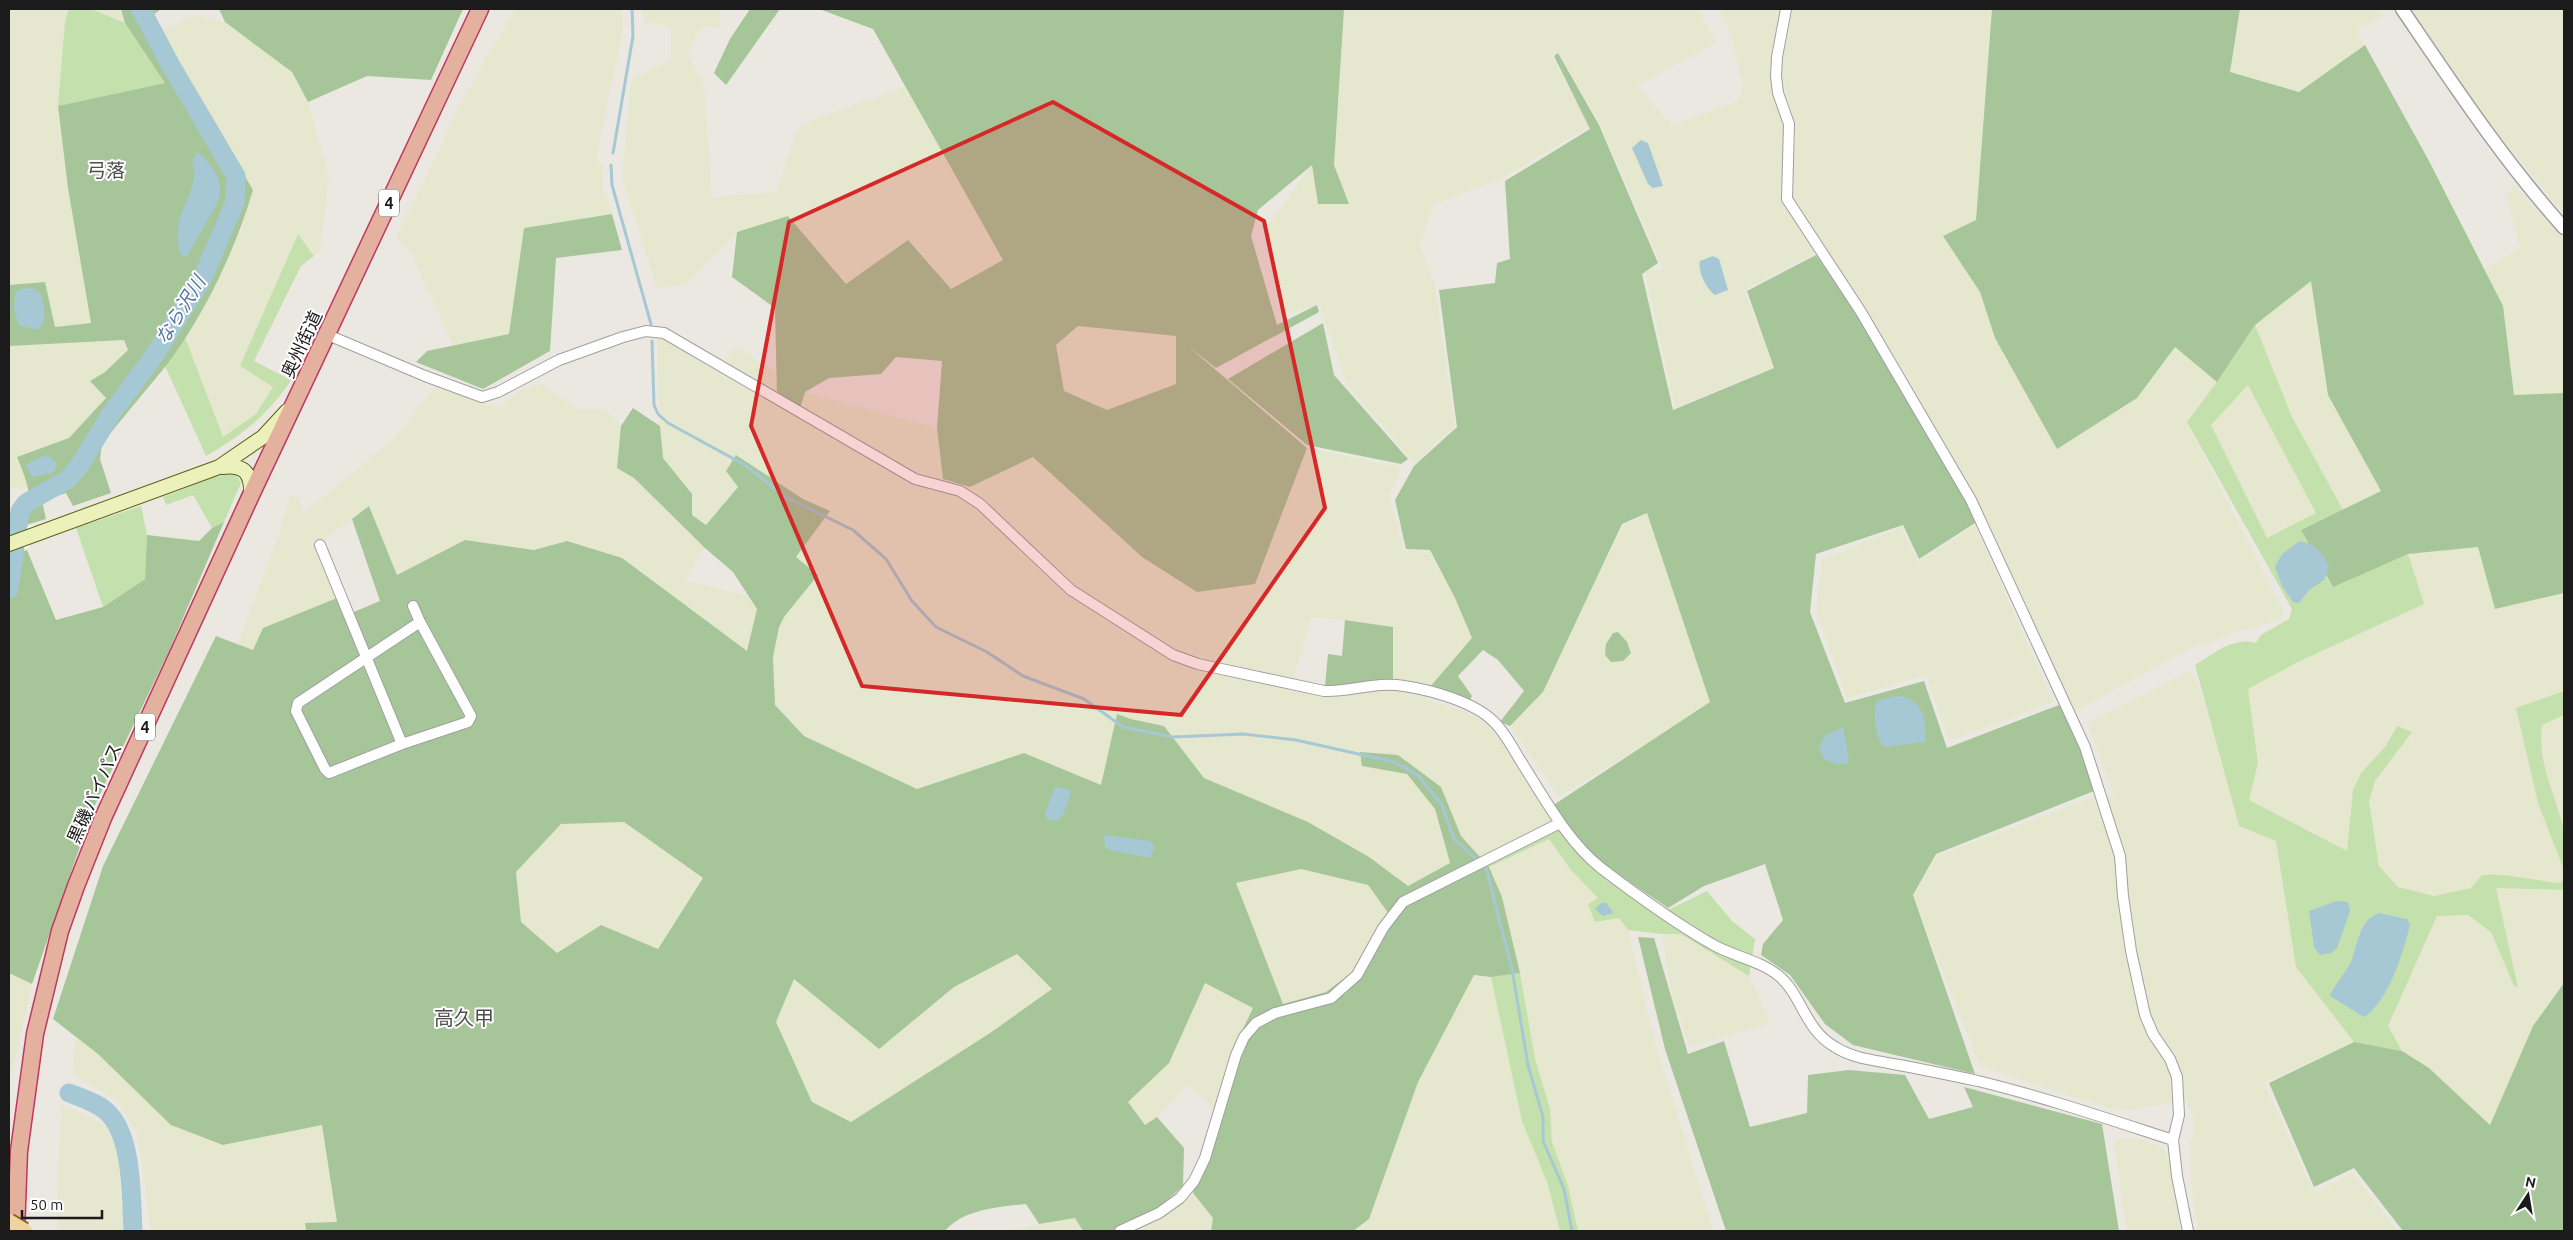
<svg xmlns="http://www.w3.org/2000/svg" width="2573" height="1240" font-family="Ubuntu,'Noto Sans JP',sans-serif">
<style>
.farmland{fill:#e5e8ce;fill-rule:evenodd}
.grass{fill:#c4e0ac;fill-rule:evenodd}
.forest{fill:#a6c69a;fill-rule:evenodd}
.water{fill:#a6c8d4}
.pier{fill:#fff}
.lines{fill:none;stroke-linecap:round;stroke-linejoin:round}
.stream{stroke:#a6c8d4;stroke-width:3}
.river{stroke:#a6c8d4;stroke-width:19}
.minor-casing{stroke:#9f9f9f;stroke-width:12}
.tertiary-casing{stroke:#9f9f9f;stroke-width:15}
.secondary-casing{stroke:#566211;stroke-width:16}
.trunk-casing{stroke:#bf3861;stroke-width:19}
.minor{stroke:#fff;stroke-width:10}
.tertiary{stroke:#fff;stroke-width:12}
.secondary{stroke:#ecf0ba;stroke-width:14}
.trunk{stroke:#e5b19f;stroke-width:16}
.primary-bridge-casing{stroke:#805f11;stroke-width:19;stroke-linecap:butt}
.primary-bridge{stroke:#f0d1a2;stroke-width:16}
.marked{fill:#d62828;fill-opacity:0.2;stroke:#d62828;stroke-width:4;stroke-linejoin:round}
.labels{text-anchor:middle;dominant-baseline:central;stroke-width:4;stroke-linejoin:round;paint-order:stroke}
.shield{fill:#fff;stroke:#5f5f5f;stroke-width:1}
.shield-label{font-size:16px;font-weight:bold;fill:#1b1b1b}
.street-label{font-size:18px;fill:#1b1b1b;stroke:#fff}
.neighbourhood-label{font-size:19px;fill:#4e4e4e;stroke:#fff}
.water-label{font-size:19px;font-style:italic;fill:#54769e;stroke:#fff}
.quarter-label{font-size:20px;fill:#4e4e4e;stroke:#fff}
</style>
<rect width="100%" height="100%" fill="#ebe8e1"/>
<path class="farmland" d="M9,9H69L65,22L58,106L91,323L55,327L45,282L9,285Z
M91,9H121L125,23L109,17Z
M515,9H621L623,28L596,159L604,166L602,188L612,214L524,228L509,334L453,346L412,255L396,237L465,95Z
M642,9H719L721,29L702,26L687,53L704,84L712,197L776,192L798,128L813,120L905,87L1003,260L951,289L907,240L846,285L788,217L737,232L685,285L657,288L622,178L631,80L671,60V27L644,22Z
M1344,9H1698L1717,43L1637,85L1672,125L1737,102L1743,88L1732,38L1719,9H1780L1771,58L1772,89L1783,126L1784,148L1780,194L1816,253L1744,290L1773,367L1675,408L1645,272L1663,269L1599,122L1558,52L1552,55L1589,127L1501,179L1434,204L1420,245L1434,281L1455,426L1414,463L1348,386L1319,305L1281,315L1265,229L1312,165L1318,204H1349L1334,165Z
M1792,9H1992L1976,220L1944,237L1980,292L1995,338L2137,398L2175,347L2217,382L2187,422L2284,613L2279,620L2229,634L2185,651L2075,711L1913,387L1856,293L1793,198L1790,186L1796,135L1781,69Z
M2241,9H2378L2382,16L2357,30L2365,45L2300,92L2230,72Z
M2412,9H2564V214L2478,109Z
M194,15L225,22L292,72L308,102L329,177L320,251L314,256L297,235L241,367L273,387L256,414L224,439L185,337L223,270L242,226L253,190L160,32Z
M2514,184L2564,240V394L2514,395L2503,306L2484,269L2521,248L2506,197Z
M2311,281L2328,395L2381,491L2343,510L2292,417L2255,325Z
M1078,326L1176,336V384L1106,410L1064,391L1056,345Z
M657,338H663L719,369L735,346L776,372L777,395L800,408L805,392L937,428L943,479L970,487L1033,457L1142,557L1255,583L1307,448L1402,468L1389,495L1404,551H1429L1455,598L1472,638L1429,688L1426,700L1465,711L1495,729L1553,821L1481,857L1460,836L1441,787L1360,752L1362,766L1407,774L1435,809L1450,863L1408,886L1369,857L1308,822L1204,778L1164,726L1131,719L1117,714L1101,785L1024,753L917,789L804,736L775,705L773,657L779,627L784,617L818,575L796,558L830,511L803,499L736,456L726,471L738,487L706,525L692,515V494L663,458L660,426ZM1311,617L1345,620L1393,627L1325,686L1293,680Z
M124,340L128,350L105,372L91,381L106,398L69,438L17,457L29,488L9,489V346Z
M543,384L577,409H606L621,426L617,468L634,478L705,548L684,580L749,596L757,609L747,652L622,558L567,541L534,550L465,540L397,575L369,506L327,539L316,543L337,598L263,628L253,651L237,644L279,535L289,497L296,495L305,512L392,440L435,387L499,408L521,390Z
M2248,385L2316,513L2267,539L2211,425Z
M1647,514L1710,704L1559,797L1510,726L1543,692L1622,526Z
M1975,525L2053,702L1949,741L1926,675L1847,698L1816,612L1822,560L1901,527L1918,562Z
M2478,546L2495,609L2564,593V691L2516,708L2538,803L2564,870V879L2560,883L2522,879L2499,873L2471,888L2434,896L2398,887L2379,866L2369,801L2375,781L2412,732L2396,726L2385,747L2361,773L2353,790L2347,851L2249,800L2258,763L2248,689L2300,661L2423,604L2408,554Z
M2190,671L2202,695L2239,826L2276,841L2296,967L2354,1042L2264,1083L2314,1193L2353,1173L2397,1231H2199L2192,1194L2190,1148L2195,1121L2186,1101L2132,1110L2108,1108L1980,1066L1913,897L1936,856L2091,798L2114,794L2087,723Z
M2564,715V832L2550,790L2540,743L2542,725Z
M624,822L703,879L658,949L601,925L557,953L521,922L516,872L561,824Z
M1549,839L1572,871L1619,917L1628,930L1653,1036L1713,1231H1578L1568,1186L1552,1142L1550,1109L1535,1059L1520,973L1502,897L1489,867Z
M1301,869L1368,885L1389,914L1351,973L1326,992L1283,1004L1236,883Z
M2496,888L2564,890V983L2533,1026L2490,1126L2429,1068L2402,1051L2388,1026L2437,916L2468,915L2491,932L2514,986L2517,988Z
M1681,933L1749,976L1770,1023L1690,1047L1673,1000L1662,935Z
M1018,954L1052,989L990,1033L851,1122L812,1102L776,1022L794,979L879,1049L954,987Z
M9,973L32,984L13,1070H9Z
M1474,974L1491,977L1560,1231H1353L1369,1219L1418,1082Z
M1205,983L1253,1008L1241,1033L1216,1111L1188,1084L1157,1117L1145,1125L1128,1102L1169,1063Z
M76,1037L223,1145L322,1125L337,1222L306,1223L305,1231H151L138,1135L118,1101L72,1074Z
M61,1105L88,1115L108,1128L118,1152L123,1231H57Z
M2123,1138L2141,1139L2162,1147L2168,1158L2181,1231H2127L2114,1142Z
M1193,1193L1213,1218L1211,1231H1131L1173,1211Z
M1075,1217L1083,1231H1007L1039,1224Z"/>
<path class="grass" d="M69,9H91L125,23L166,83L58,106L65,22Z
M298,234L314,256L301,266L254,361L291,380C269,414 241,436 206,456L165,366L185,337L223,437L256,414L273,387L240,366Z
M2255,325L2292,417L2343,510L2301,530L2332,586L2408,554L2424,604L2300,661L2248,689L2258,763L2249,800L2347,851L2353,790L2361,773L2385,747L2397,726L2412,732L2375,781L2369,801L2379,866L2398,887L2434,896L2471,888L2482,875C2505,872 2535,881 2560,883L2564,879V890L2496,888L2518,988L2514,986L2491,932L2468,915L2437,916L2388,1026L2402,1051L2354,1042L2296,967L2276,841L2239,826L2195,665C2213,654 2234,636 2256,643L2261,635L2289,619L2292,609L2187,422L2217,382ZM2248,385L2316,513L2267,538L2211,425Z
M235,473L241,483L224,522L212,528L193,495L166,505L163,497L214,477Z
M141,506L147,535L145,579L103,607L76,528Z
M2564,691V715L2542,725C2537,764 2556,795 2564,831C2567,843 2564,858 2564,870L2538,803L2516,708Z
M1553,821L1594,858L1668,910L1707,891L1732,921L1755,939L1749,976L1681,934H1662L1628,930L1619,918L1595,922L1588,904L1598,898L1572,871L1549,839L1489,867L1481,857Z
M1520,973L1535,1059L1550,1109L1552,1142L1568,1186L1578,1231H1560L1547,1182L1522,1121L1491,977Z"/>
<path class="forest" d="M121,9H161L153,15L160,32L253,190C235,251 204,316 165,367C144,393 122,418 102,444L100,459L111,493L73,506L66,493L42,501L46,519L26,525C33,496 28,484 17,457L69,438L106,398L90,381L105,372L128,350L124,340L9,346V285L45,282L55,327L91,323L68,188L58,106L165,83L125,23Z
M219,9H463L431,80L367,76L308,102L292,72L225,22Z
M750,9H780L726,85L714,73L730,39Z
M819,9H1344L1334,165L1349,204H1318L1312,165L1258,210L1251,236L1277,325L1317,305L1319,312L1216,368L1189,347L1307,448L1255,584L1197,592L1142,557L1033,457L970,487L943,479L937,428L942,361L896,357L881,374L829,378L805,392L800,409L777,395L775,308L732,277L737,232L788,216L846,284L908,240L951,289L1003,260L873,29ZM1078,326L1176,336V384L1107,410L1064,391L1056,345Z
M1992,9H2240L2230,72L2299,92L2365,45L2429,161L2503,306L2514,395L2564,393V593L2495,609L2478,547L2408,554L2333,587L2301,530L2381,491L2328,395L2311,281L2255,325L2217,382L2175,347L2137,398L2057,449L1995,338L1980,292L1943,236L1976,220Z
M1558,53L1599,125L1658,263L1642,274L1673,410L1774,368L1747,291L1816,255L1862,320L1965,496L1975,523L1919,559L1903,525L1816,554L1810,612L1845,703L1924,681L1947,748L2059,705L2081,747L2094,791L1936,854L1913,895L1975,1074L1853,1045L1825,1024L1790,975L1761,955L1763,944L1783,920L1765,864L1704,886L1668,908C1627,879 1576,852 1552,806L1710,702L1647,513L1622,524L1543,692L1510,726L1500,722L1524,691L1498,660L1483,650L1458,676L1472,696L1470,700L1429,688L1472,638L1455,598L1430,550L1406,549L1395,500L1414,466L1457,427L1439,290L1495,283L1497,263L1510,259L1505,181L1590,129L1554,56Z
M612,214L622,250L556,258L550,351L483,389L416,362L427,351L509,334L524,228Z
M1323,323L1334,375L1408,459L1401,464L1307,445L1228,379Z
M633,408L660,426L663,458L692,494V515L706,525L738,487L726,471L736,455L803,499L830,511L796,557L818,575L784,617L779,627L773,657L775,705L804,736L917,789L1024,753L1101,785L1117,714L1131,719L1164,726L1204,778L1308,822L1369,857L1408,886L1450,863L1435,809L1407,774L1362,766L1360,752L1398,755L1441,787L1461,836L1489,867L1502,897L1520,973L1491,977L1474,975L1418,1082L1369,1219L1353,1231H1211L1213,1218L1193,1193L1241,1033L1253,1008L1205,983L1169,1063L1128,1102L1145,1125L1157,1117L1184,1148L1183,1186L1158,1208L1122,1224L1129,1231H1083L1075,1218L1039,1224L1026,1204C999,1207 964,1209 945,1231H306L305,1223L337,1222L322,1125L223,1145L171,1125L98,1054L53,1019L103,866L216,636L253,650L263,628L337,598L344,616L380,601L352,519L369,506L397,575L465,540L534,550L567,541L622,558L747,651L757,609L733,572L705,548L634,478L617,468L621,426ZM624,822L703,878L658,949L601,925L557,953L521,922L516,872L561,824ZM1301,869L1368,885L1389,914L1351,973L1326,992L1283,1004L1236,883ZM1017,954L1052,989L990,1033L851,1122L812,1102L776,1022L794,979L879,1049L954,987Z
M224,522L169,651L93,809L32,984L9,973V556L27,550L56,620L103,607L145,579L147,535L199,541L212,528Z
M1345,620L1393,627V679L1342,687L1325,686L1328,654L1342,656Z
M1618,632L1627,642L1631,653L1623,661L1611,662L1605,655L1606,644L1613,633Z
M1638,937L1654,938L1688,1054L1724,1041L1750,1127L1807,1113L1808,1075L1849,1070L1905,1075L1929,1119L1973,1107L1964,1087L2102,1124L2119,1231H1726L1665,1049Z
M2564,983V1231H2403L2354,1168L2314,1187L2269,1083L2354,1042L2402,1051L2429,1068L2490,1125L2533,1026Z"/>
<path class="water" d="M1641,140L1648,143L1663,186L1653,188L1648,184L1632,148Z
M197,152C210,162 222,177 220,195C219,203 192,245 187,257L180,254C178,244 177,234 179,223C182,204 201,181 192,163Z
M1713,256L1719,259L1728,290L1715,295C1707,290 1697,271 1700,261Z
M33,288L41,294C44,308 49,319 37,330L19,325L14,311L15,293L21,289Z
M43,456L51,457L56,463V469L52,473L32,477L26,465Z
M2300,541C2317,545 2322,552 2329,567L2324,580L2309,590L2299,603L2293,602L2282,586L2275,567L2282,554Z
M1895,696C1922,696 1927,719 1925,742L1884,747C1875,736 1872,713 1877,701Z
M1843,727L1849,760L1847,764H1837L1824,759L1819,747L1826,735Z
M1055,787L1068,789L1071,793L1063,815L1057,821L1048,820L1045,814Z
M1104,835L1150,841L1155,848L1149,858L1110,850L1105,848Z
M2337,901L2348,902L2350,911L2337,948L2331,953L2320,955L2314,947L2309,911Z
M1601,903H1606L1614,913L1603,916L1595,909Z
M2379,913L2407,919L2410,925C2403,953 2389,1001 2364,1017L2330,996C2335,983 2345,974 2351,962C2358,944 2359,920 2379,913Z"/>
<path class="pier" d="M34,525L29,547L9,554V534Z"/>
<g class="lines">
<path class="stream" d="M613,153L633,36L632,9
M611,165L612,185L651,324
M652,341L654,405L658,414L668,423L745,465L787,498L853,530L886,559L912,601L936,627L987,652L1023,676L1084,699L1123,727L1173,737L1243,734L1296,740L1394,762L1418,775L1442,805L1454,839L1486,868L1512,969L1528,1065L1543,1117V1141L1564,1189L1572,1231"/>
<path class="river" d="M9,589L20,511L26,503L67,480L80,465L113,411L154,356L203,277L235,202L236,176L170,64L141,9
M69,1093C82,1098 101,1104 110,1115C133,1141 131,1198 133,1231"/>
<defs>
<path id="minor" d="M1786,9L1777,57L1776,76L1778,93L1789,124L1787,199L1861,312L1971,500L2085,747L2120,856L2123,896L2131,951L2145,1015L2153,1034L2170,1059L2177,1077L2179,1115L2173,1140L2177,1176L2188,1231
M328,335L425,376L482,397L498,392L559,360L623,337L646,331L664,333L915,479L960,491L980,504L1071,590L1173,655L1198,664L1324,691C1351,692 1377,681 1404,686C1431,690 1474,702 1493,721C1505,732 1513,749 1522,763C1544,798 1568,842 1601,868C1635,894 1674,922 1710,943C1731,956 1760,960 1779,976C1802,995 1804,1029 1835,1047C1852,1058 1873,1060 1893,1064C1921,1069 1950,1075 1978,1081C2044,1097 2108,1119 2173,1140
M320,545L402,744
M413,606L420,622
M420,622L471,716L468,722L402,744L329,773L325,769L296,711L298,703Z
M1120,1231L1159,1213L1180,1198L1194,1181L1205,1158L1236,1055L1244,1037L1256,1023L1275,1013L1331,998L1357,975L1383,928L1403,902L1560,823"/>
<path id="tertiary" d="M2402,9C2453,84 2503,160 2564,228"/>
<path id="secondary" d="M222,467C244,464 252,473 251,495
M9,544L219,467L263,437L287,411"/>
<path id="trunk" d="M16,1231L19,1151L35,1034L60,931L76,886L103,818L251,495L480,9"/>
</defs>
<use href="#minor" class="minor-casing"/>
<use href="#tertiary" class="tertiary-casing"/>
<use href="#secondary" class="secondary-casing"/>
<use href="#trunk" class="trunk-casing"/>
<use href="#minor" class="minor"/>
<use href="#tertiary" class="tertiary"/>
<use href="#secondary" class="secondary"/>
<use href="#trunk" class="trunk"/>
<defs>
<path id="primary-bridge" d="M9,1222L24,1231"/>
</defs>
<use href="#primary-bridge" class="primary-bridge-casing"/>
<use href="#primary-bridge" class="primary-bridge"/>
</g>
<path class="marked" d="M1053,102L1264,221L1325,508L1181,715L862,686L751,426L789,222Z"/>
<g class="labels">
<g class="shield">
<rect x="379" y="189.5" width="20" height="27" rx="4"/>
<rect x="135" y="713.5" width="20" height="27" rx="4"/>
</g>
<g class="shield-label">
<text x="389" y="203">4</text>
<text x="145" y="727">4</text>
</g>
<g class="street-label">
<text transform="translate(301 344) rotate(-65)">奥州街道</text>
<text transform="translate(94 793) rotate(-66)">黒磯バイパス</text>
</g>
<g class="neighbourhood-label">
<text x="106" y="170">弓落</text>
</g>
<g class="water-label">
<text transform="translate(180 310) rotate(-58)">なら沢川</text>
</g>
<g class="quarter-label">
<text x="464" y="1017">高久甲</text>
</g>
</g>
<rect width="2573" height="1240" fill="none" stroke="#1b1b1b" stroke-width="20"/>
<g transform="translate(2528 1195) rotate(12)" stroke="#ffffff" stroke-width="4" paint-order="stroke">
<path d="M0-4L9 19L0 12L-9 19Z" fill="#1b1b1b"/>
<text y="-8" font-size="14" font-weight="bold" text-anchor="middle" fill="#1b1b1b">N</text>
</g>
<path d="M22 1210v8h80v-8" fill="none" stroke="#1b1b1b" stroke-width="2.5"/>
<text x="30" y="1210" font-size="15" fill="#1b1b1b" stroke="#ffffff" stroke-width="4" paint-order="stroke">50 m</text>
</svg>
